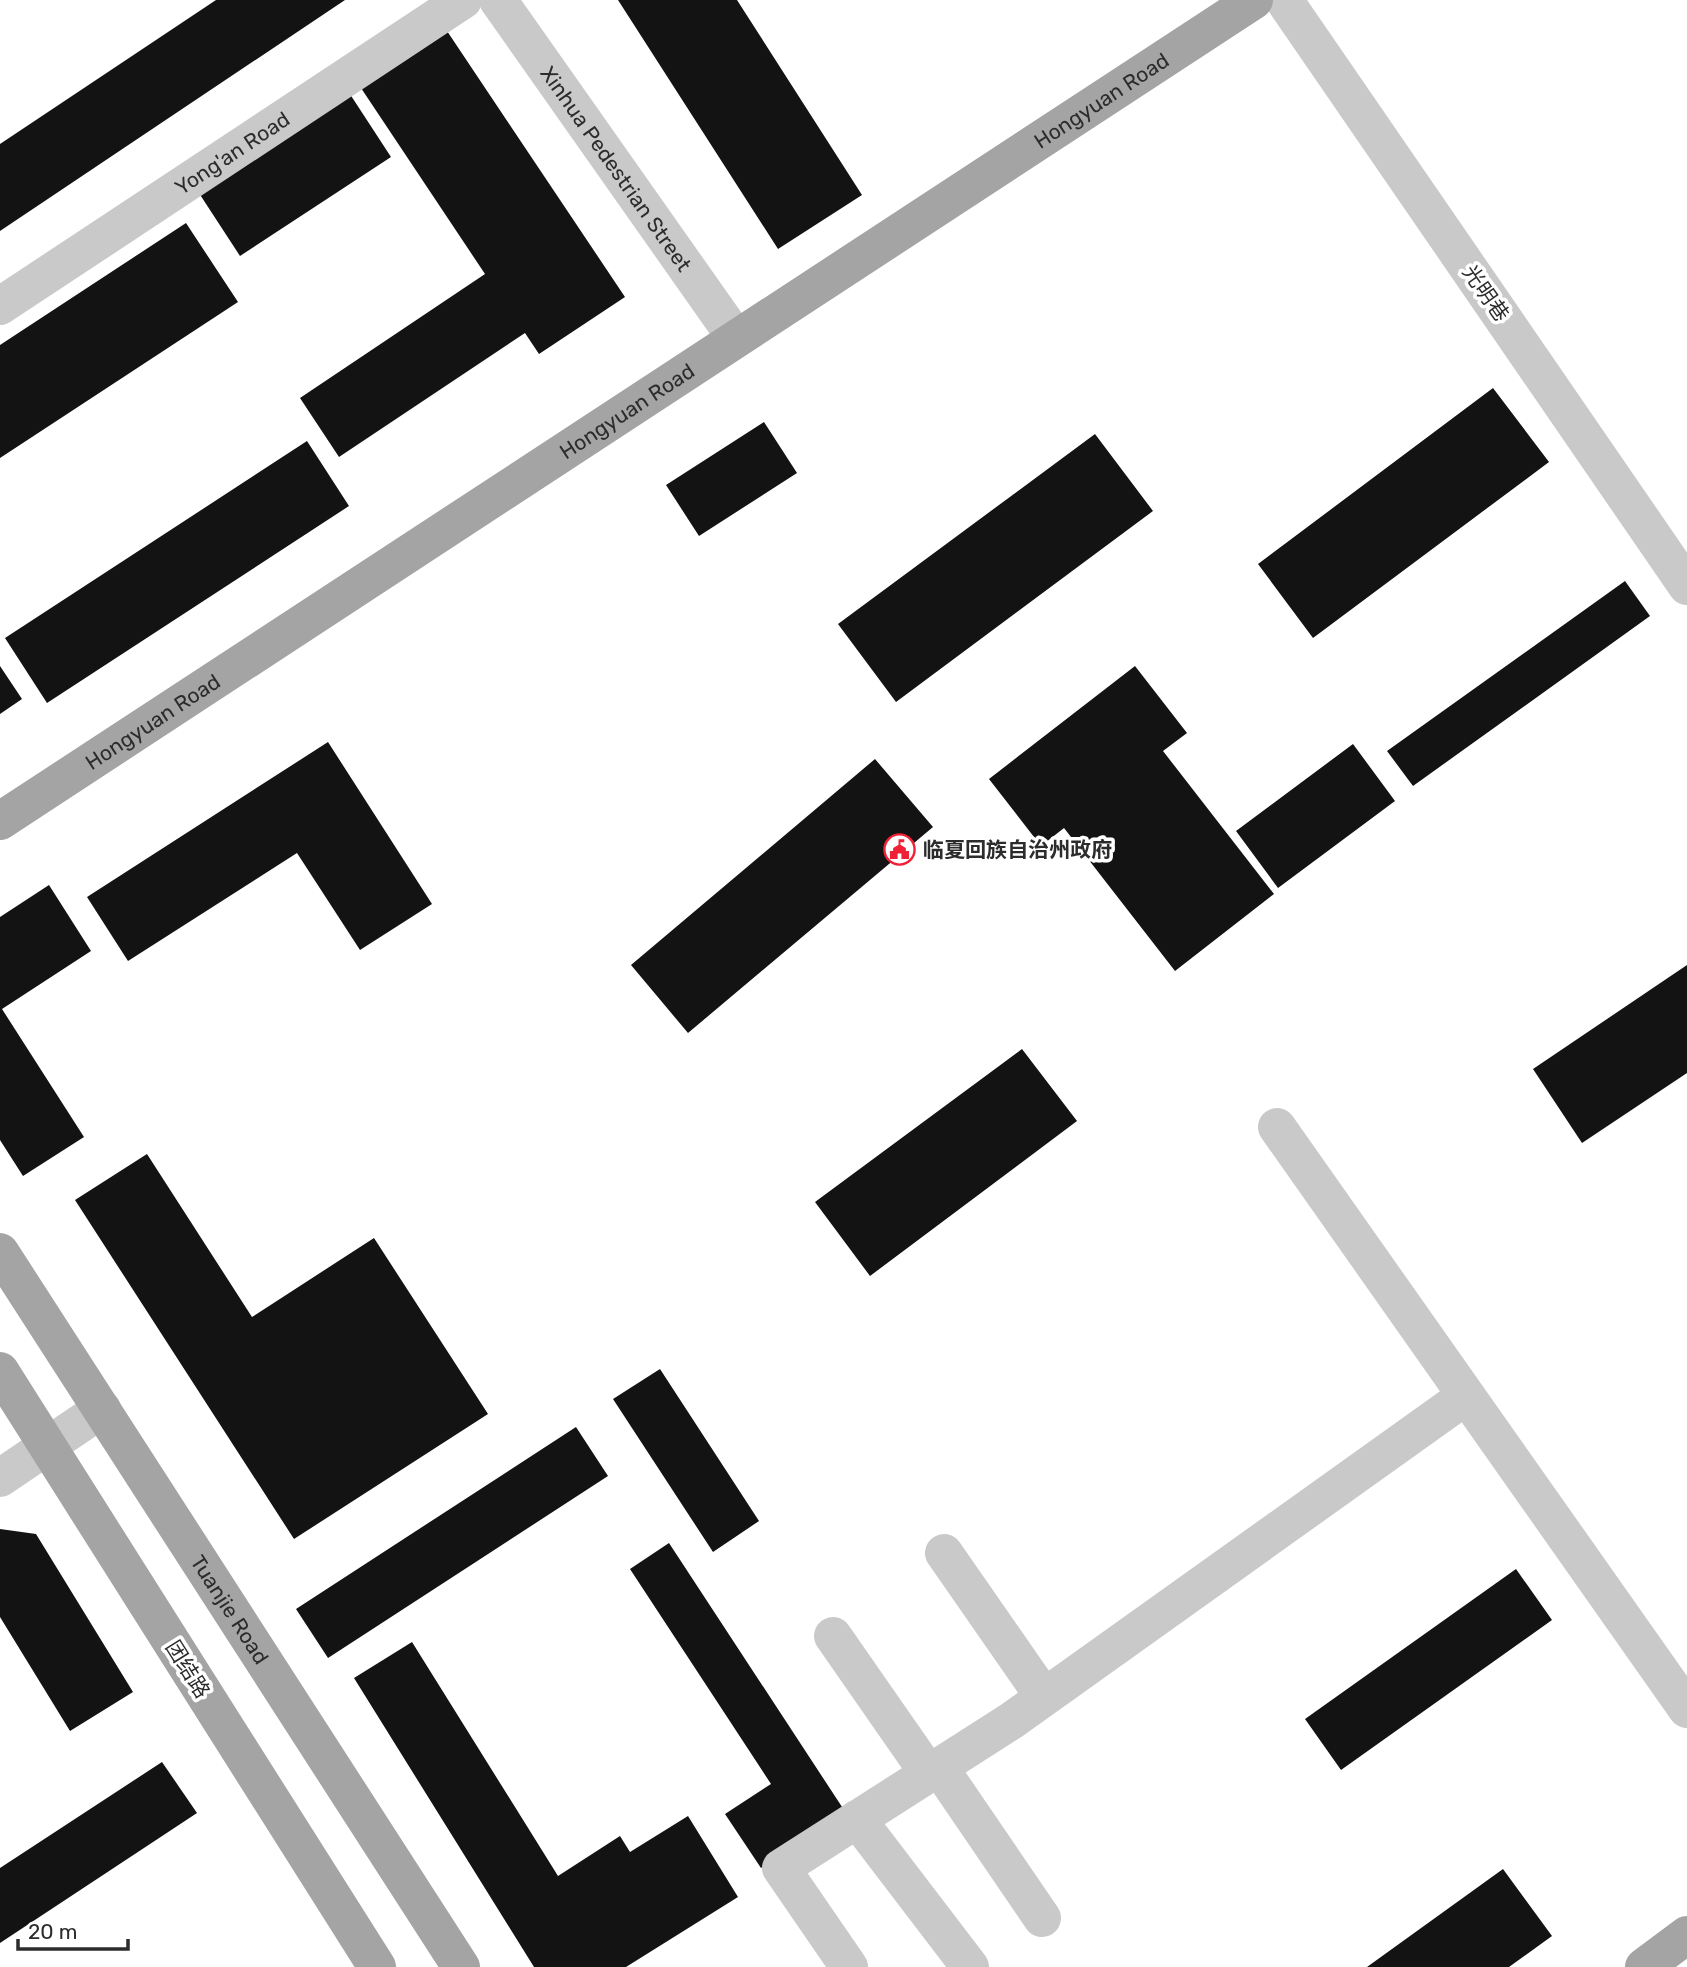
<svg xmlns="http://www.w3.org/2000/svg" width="1687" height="1967" font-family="Rubik,'Noto Sans SC',sans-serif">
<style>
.building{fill:#131313}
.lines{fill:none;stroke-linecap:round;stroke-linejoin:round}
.minor{stroke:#c9c9c9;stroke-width:38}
.major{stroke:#a4a4a4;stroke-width:38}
.labels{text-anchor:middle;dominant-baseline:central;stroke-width:7;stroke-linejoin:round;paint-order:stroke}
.street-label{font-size:21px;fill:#2c2c2c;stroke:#fff}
.poi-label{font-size:21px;font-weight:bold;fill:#2c2c2c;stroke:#fff;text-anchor:start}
</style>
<rect width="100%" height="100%" fill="#fff"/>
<path class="building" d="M216,0H345L0,231V144Z
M618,0H737L862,195L778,249Z
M447,31L625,297L539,354L525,333L339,457L300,398L485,274L361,88Z
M346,88L391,157L240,256L195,187Z
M186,223L238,302L0,458V345Z
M1493,388L1549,462L1313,638L1258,564Z
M764,422L797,473L699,536L666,485Z
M1095,434L1153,511L896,702L838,624Z
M307,441L349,506L47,703L5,638Z
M1625,581L1650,616L1413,786L1387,751Z
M0,666L22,699L0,714Z
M1135,666L1187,733L1163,751L1274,894L1175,971L1064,828L1041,846L989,779Z
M328,742L432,904L360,950L297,853L128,961L87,897Z
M1353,744L1395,801L1278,888L1236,831Z
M875,759L933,827L688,1033L631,965Z
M49,885L91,951L2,1009L84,1137L23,1176L0,1140V917Z
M1687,965V1073L1582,1143L1533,1069Z
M1022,1049L1077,1121L870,1276L815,1202Z
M147,1154L252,1317L374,1238L488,1414L294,1539L75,1200Z
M660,1369L759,1521L713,1552L613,1399Z
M576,1427L608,1476L328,1658L296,1609Z
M0,1529L36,1534L133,1692L70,1731L0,1617Z
M669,1543L846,1813L761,1868L725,1814L771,1784L630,1569Z
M1516,1569L1552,1620L1341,1770L1305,1719Z
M412,1642L558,1876L620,1836L630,1852L688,1816L738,1897L626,1967H534L354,1678Z
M162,1762L197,1813L0,1943V1868Z
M1503,1869L1552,1936L1509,1967H1367Z"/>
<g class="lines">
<g class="minor">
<path id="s1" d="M498,0L736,338"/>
<path d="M1284,0L1687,586"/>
<path id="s2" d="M0,306L463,0"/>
<path d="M1277,1127L1687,1709"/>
<path d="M0,1478L102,1409"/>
<path d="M944,1553L1044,1697"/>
<path d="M833,1636L929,1774"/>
<path d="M939,1767L1042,1918"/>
<path d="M857,1819L970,1967"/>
<path d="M849,1967L781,1868L1011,1721L1466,1396"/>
</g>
<g class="major">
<path id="s3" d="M0,821L1254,0"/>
<path id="s4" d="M0,1252L461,1967"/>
<path d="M0,1371L377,1967"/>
<path d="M1644,1967L1687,1935"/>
</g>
</g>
<defs>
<symbol id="civic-ring" viewBox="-11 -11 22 22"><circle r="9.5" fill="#fff" stroke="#f02136" stroke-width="1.5"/><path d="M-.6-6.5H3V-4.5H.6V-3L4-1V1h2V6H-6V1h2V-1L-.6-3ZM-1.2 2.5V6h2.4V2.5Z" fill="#f02136"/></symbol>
</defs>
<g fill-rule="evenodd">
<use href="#civic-ring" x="882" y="832" width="35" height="35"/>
</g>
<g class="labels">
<g class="street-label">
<text stroke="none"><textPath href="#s3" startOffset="1316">Hongyuan Road</textPath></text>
<text stroke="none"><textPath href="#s2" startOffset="278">Yong'an Road</textPath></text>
<text stroke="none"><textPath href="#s1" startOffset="206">Xinhua Pedestrian Street</textPath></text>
<text transform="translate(1486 293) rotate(55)">光明巷</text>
<text stroke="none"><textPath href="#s3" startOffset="749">Hongyuan Road</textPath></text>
<text stroke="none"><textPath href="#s3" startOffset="182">Hongyuan Road</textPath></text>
<text stroke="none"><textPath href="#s4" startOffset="425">Tuanjie Road</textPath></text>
<text transform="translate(188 1669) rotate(58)">团结路</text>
</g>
<g class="poi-label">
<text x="923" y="849">临夏回族自治州政府</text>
</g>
</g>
<path d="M18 1939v10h110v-10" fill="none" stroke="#2c2c2c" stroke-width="3.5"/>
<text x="28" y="1939" font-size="21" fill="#2c2c2c" stroke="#ffffff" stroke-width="5" paint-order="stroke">20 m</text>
</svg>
